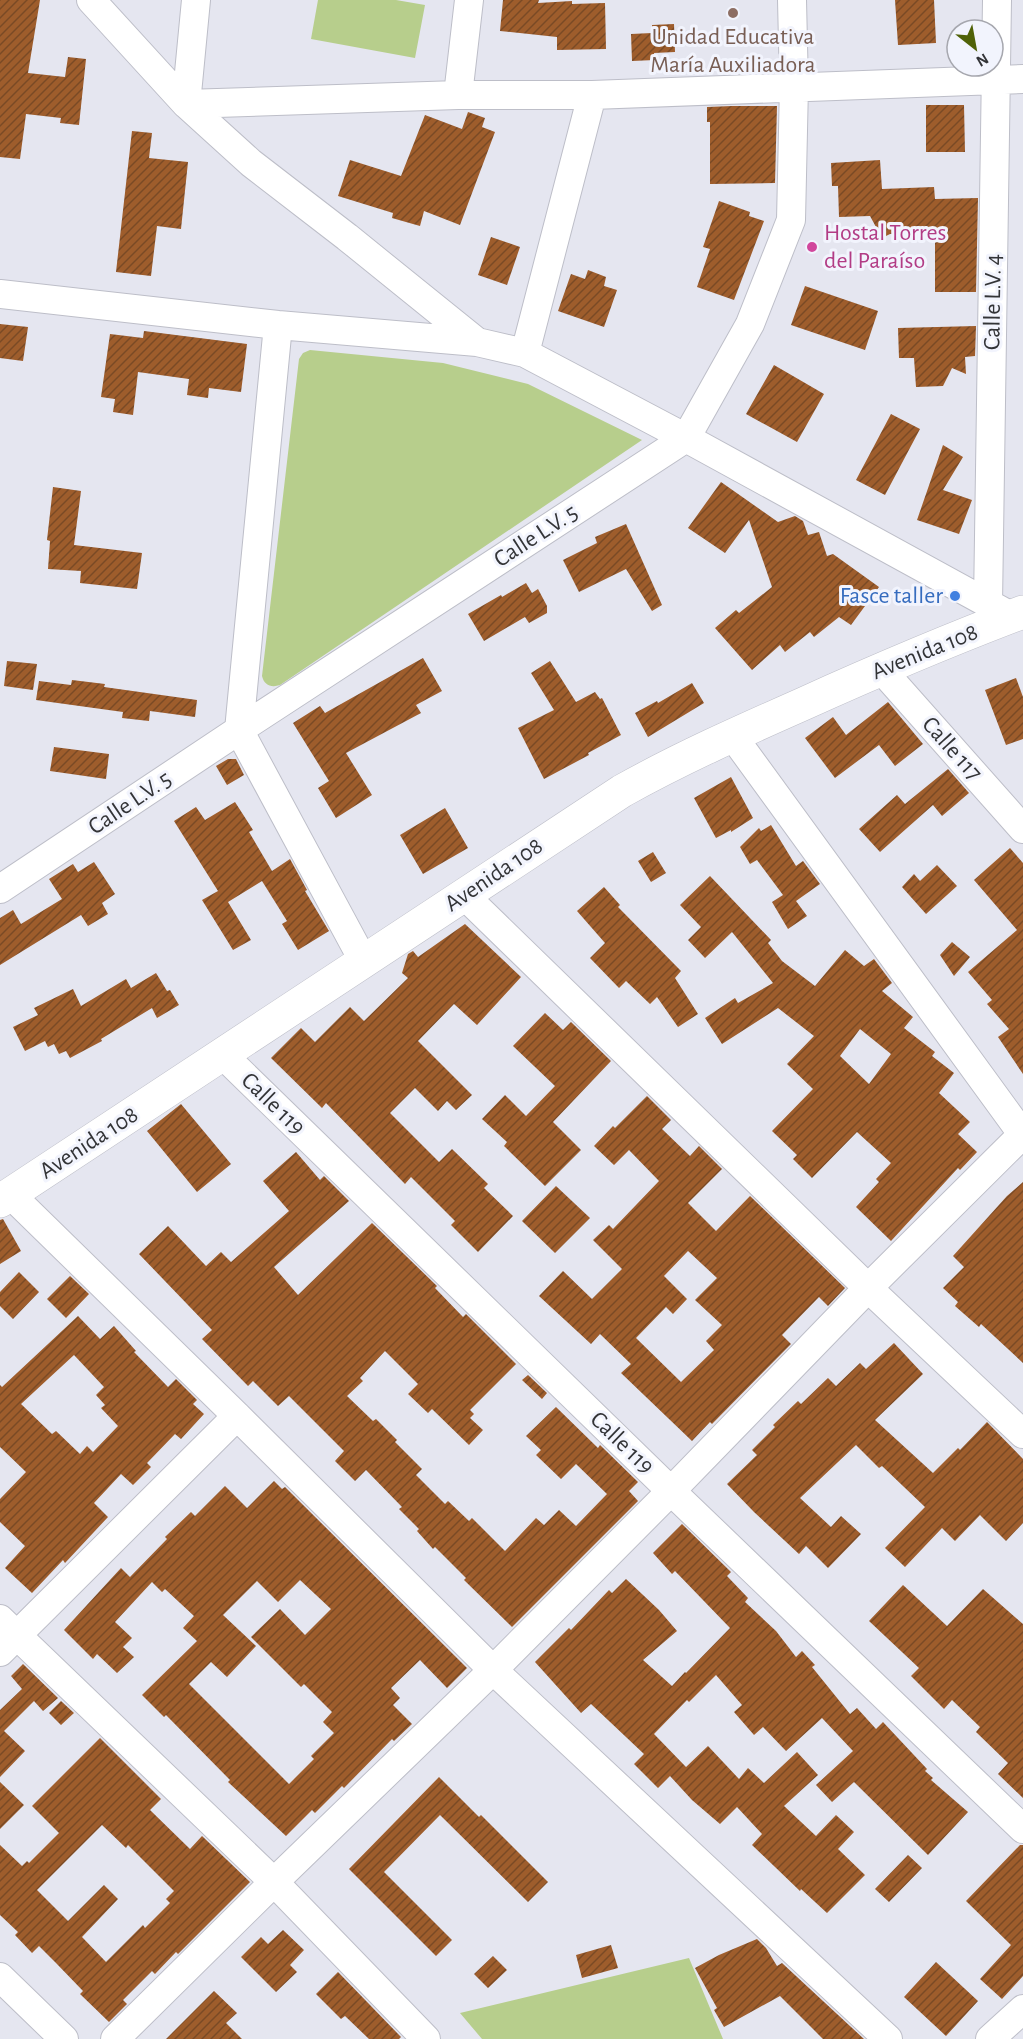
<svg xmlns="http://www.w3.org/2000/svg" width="1023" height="2039" font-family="'Alegreya Sans',sans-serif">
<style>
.park{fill:#b7ce8c}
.building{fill:url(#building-hatch);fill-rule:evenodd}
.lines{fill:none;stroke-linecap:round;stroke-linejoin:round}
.minor-casing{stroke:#bdbec8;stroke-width:30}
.tertiary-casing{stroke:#bdbec8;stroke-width:34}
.minor{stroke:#fff;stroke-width:28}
.tertiary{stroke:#fff;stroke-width:33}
.education-dot{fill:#8d6e63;stroke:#f2f4fd;stroke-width:2}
.hotel-dot{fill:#d1479c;stroke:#f2f4fd;stroke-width:2}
.shop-dot{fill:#3f7fe0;stroke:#f2f4fd;stroke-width:2}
.labels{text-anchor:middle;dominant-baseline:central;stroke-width:6;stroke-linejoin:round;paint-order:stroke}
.education-label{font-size:24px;fill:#785e54;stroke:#f2f4fd}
.hotel-label{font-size:24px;fill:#b23c85;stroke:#f2f4fd;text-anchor:start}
.street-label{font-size:24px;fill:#333437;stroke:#f2f4fd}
.shop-label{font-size:24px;fill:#366cbe;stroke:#f2f4fd;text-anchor:end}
</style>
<defs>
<pattern id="building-hatch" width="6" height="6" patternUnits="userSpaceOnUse" patternTransform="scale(1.5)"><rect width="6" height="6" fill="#9e5d2c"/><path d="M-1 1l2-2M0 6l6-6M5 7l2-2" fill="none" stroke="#7a4a25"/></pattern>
</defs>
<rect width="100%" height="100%" fill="#e5e6f0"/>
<path class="park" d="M318,0H396L425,5L415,58L311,39Z
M310,350L443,363L528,384L642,440L280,685C271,688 264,685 262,676L299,359L303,353Z
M689,1958L723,2039H482L460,2013Z"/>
<path class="building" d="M0,0H40L28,73L65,77L68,57L86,59L79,125L60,123L61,118L26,114L20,159L0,157Z
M503,0H539L538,3L572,1V4L605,3L606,49L557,50V37L500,31Z
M895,0H934L936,43L898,45Z
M674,24L675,52L654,53L655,60L632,61L631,34L652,33V25Z
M926,105H964L965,152H926Z
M732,106H777L775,183L710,184V122H707V107Z
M468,112L485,118L482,127L495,132L460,225L424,211L420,226L392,218L393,213L338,196L350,160L401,176L425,115L462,129Z
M132,131L152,133L149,158L188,162L181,229L157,226L151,276L116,272Z
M880,160L882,189L934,187L935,199L978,198L976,292H935V232L890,234L882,238L870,216L839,217L838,186H832L831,163Z
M719,201L750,212L749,216L764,221L734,300L697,287L710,249L703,247Z
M491,237L520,247L507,285L478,275Z
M588,270L606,277L604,286L617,290L604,327L558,311L571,274L585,279Z
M805,286L878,311L865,350L791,325Z
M0,324L28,327L23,361L0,358Z
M976,326L975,356L965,357L966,374L952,368L943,386L916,387L914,358H899L898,328Z
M144,331L247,344L241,392L209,388L208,398L187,395L189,379L138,372L133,415L113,412L115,399L101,397L110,334L143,338Z
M774,365L824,394L797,442L746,414Z
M891,414L920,429L885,495L856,480Z
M943,445L963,457L943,490L972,500L959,534L917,520Z
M721,482L778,522L795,516L803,521L808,535L819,532L827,556L833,554L879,587L851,625L839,617L814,637L810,632L785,652L780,645L752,670L715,628L736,610L739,613L772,587L749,520L725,553L688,528Z
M53,487L81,491L74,545L142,553L137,589L80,583L81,571L48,569L50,541L47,540Z
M626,524L662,605L652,611L626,569L579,592L563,560L597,543L595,537Z
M526,583L532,593L538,589L547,606V613L529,623L525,617L484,641L468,614L501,595L502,597Z
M423,658L442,691L416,705L421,713L346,753L372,795L336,818L318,788L329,781L293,723L320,706L325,713Z
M7,661L37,664L33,690L4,686Z
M550,661L576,702L595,692L600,699L602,698L621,735L588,753L589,755L544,779L518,728L554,710L531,673Z
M1016,678L1023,697V739L1006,745L985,690Z
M72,680L105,684L104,687L197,700L195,717L150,711L149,721L122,718L123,712L36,700L39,681L71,685Z
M692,683L704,703L648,737L635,713L657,701L658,703Z
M888,702L923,744L895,766L879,745L835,778L805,738L833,717L846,735Z
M54,747L109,754L106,779L50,771Z
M228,759H236L244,775L227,785L216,766Z
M948,769L969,793L942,816L933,805L880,852L859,829L897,795L905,804Z
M731,777L753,818L731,832V830L716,838L694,798Z
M235,802L253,830L249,832L272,871L290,859L307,890L305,891L329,931L298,950L282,924L287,921L262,881L228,902L251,940L233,950L202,900L218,891L174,821L196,807L205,820Z
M445,808L468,848L423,874L400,835Z
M771,825L796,866L803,861L820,884L796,901L807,916L788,929L772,902L783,895L757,860L750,864L740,847L759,828L761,831Z
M1010,848L1023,863V1074L998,1037L1009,1029L987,1004L992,1000L968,972L1017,930L974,880Z
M653,852L666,873L651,882L638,861Z
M94,862L115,894L102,903L108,914L88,926L81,915L0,965V918L13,910L21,924L62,899L49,879L73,864L78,872Z
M937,865L957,886L926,914L902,887L914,874L920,881Z
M710,876L771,940L768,943L782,961L815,986L845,950L864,966L874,959L892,983L882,991L913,1017L904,1028L935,1052L932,1056L954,1073L939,1093L970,1122L958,1134L977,1152L960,1170L958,1168L891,1241L856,1207L879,1182L876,1179L891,1163L857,1132L812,1178L793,1159L797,1155L772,1131L813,1089L787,1064L814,1036L778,1008L722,1044L705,1018L735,998L738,1003L773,983L732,932L705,958L688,940L701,927L680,905ZM860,1029L891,1054L869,1084L840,1056Z
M604,887L620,905L618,907L681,971L675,978L698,1014L678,1027L657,997L650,1004L626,981L619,988L590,958L605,943L577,911Z
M465,924L521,977L477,1025L454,1004L418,1041L472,1095L456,1110L447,1101L438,1111L415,1088L390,1113L439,1162L452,1149L488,1184L484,1188L513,1216L478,1252L451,1225L455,1221L411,1177L405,1184L326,1103L322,1108L271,1058L301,1028L315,1042L350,1007L364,1021L408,978L402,973L408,954L413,951L418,957Z
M952,942L970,957L954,976L940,955Z
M156,973L167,991L170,990L179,1005L157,1018L152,1008L101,1039L102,1041L70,1058L66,1051L59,1054L54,1044L48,1047L45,1041L25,1051L13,1027L38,1015L34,1008L73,989L81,1006L126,979L131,988Z
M545,1013L563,1030L571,1022L611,1061L553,1122L581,1150L545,1186L504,1146L507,1142L482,1119L505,1095L526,1116L555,1086L513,1046Z
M647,1096L671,1120L662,1129L690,1156L699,1146L722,1169L688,1203L716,1231L750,1196L845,1288L828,1306L819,1297L782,1335L791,1344L712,1424L710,1422L692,1441L621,1373L631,1364L600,1334L591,1344L539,1296L563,1271L592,1299L622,1269L593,1240L609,1225L613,1229L659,1181L629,1150L614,1165L594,1146L613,1126L615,1128ZM688,1251L717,1278L695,1300L722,1325L706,1341L714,1350L681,1382L636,1338L666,1307L673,1314L687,1299L664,1276Z
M181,1104L231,1164L197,1192L147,1131Z
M296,1152L320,1180L324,1176L349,1201L274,1267L298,1295L372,1223L437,1286L435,1288L463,1317L466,1314L516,1364L470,1410L474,1414L470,1418L483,1430L469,1445L432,1409L428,1413L408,1394L418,1384L385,1351L360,1378L363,1381L347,1396L373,1421L376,1419L397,1440L395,1442L422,1469L416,1475L445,1504L448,1501L469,1521L472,1518L505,1551L536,1518L544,1525L559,1510L576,1526L607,1494L576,1464L561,1479L536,1455L541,1450L526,1436L556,1407L598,1448L600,1445L638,1482L629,1491L638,1501L512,1627L464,1580L466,1578L435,1547L433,1549L417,1531L419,1529L399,1509L402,1507L366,1470L355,1481L335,1461L344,1451L289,1396L278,1406L253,1381L248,1386L202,1339L212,1330L139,1254L168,1226L206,1266L221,1252L231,1262L289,1211L263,1181Z
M1023,1182V1363L981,1324L979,1327L955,1306L958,1302L943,1288L964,1267L953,1256L1007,1196Z
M556,1186L590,1218L555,1253L522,1221Z
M3,1219L21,1251L0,1264V1220Z
M19,1272L39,1292L13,1319L0,1306V1292Z
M70,1276L89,1294L66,1318L47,1299Z
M78,1316L100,1339L114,1326L136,1351L134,1352L168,1387L176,1379L197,1400L193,1404L204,1414L181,1439L175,1434L147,1463L151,1467L133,1485L121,1474L94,1503L108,1517L65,1563L63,1560L32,1593L5,1568L25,1546L0,1522V1499L26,1472L0,1447V1385L2,1387ZM74,1355L104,1387L96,1395L105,1405L101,1408L118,1426L93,1452L87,1446L80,1454L56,1431L52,1434L21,1404Z
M894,1343L923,1374L875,1420L933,1473L958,1448L960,1450L987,1422L1023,1459V1523L1006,1541L980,1515L955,1541L942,1528L905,1567L885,1548L925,1507L882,1466L879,1468L856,1445L800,1498L831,1527L841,1516L861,1534L828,1568L806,1546L799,1554L754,1512L727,1484L757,1455L752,1450L775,1427L773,1425L798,1401L801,1404L828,1378L836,1386L860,1363L866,1369Z
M528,1375L547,1393L542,1399L522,1380Z
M274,1481L282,1489L285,1487L467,1668L447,1688L420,1660L391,1688L400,1698L393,1705L412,1724L394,1741L392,1739L344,1788L342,1786L315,1813L312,1810L286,1836L228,1782L230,1780L166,1715L164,1717L142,1695L197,1641L183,1628L194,1616L165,1589L162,1592L152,1582L115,1622L132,1638L123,1647L134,1657L117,1673L97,1654L93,1659L64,1630L121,1568L130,1577L167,1539L165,1537L191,1512L195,1516L225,1486L247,1508ZM300,1580L331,1609L305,1635L280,1609L251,1637L301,1687L304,1684L332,1712L323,1722L334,1733L311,1756L314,1759L289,1784L189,1684L211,1662L227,1677L256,1646L223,1615L257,1581L278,1602Z
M682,1524L731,1572L727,1576L748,1598L745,1602L776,1631L796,1657L802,1651L815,1665L812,1667L850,1714L857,1708L876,1729L883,1722L927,1769L925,1771L933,1778L931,1780L968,1812L928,1855L854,1782L832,1802L816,1785L853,1751L822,1718L786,1751L763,1727L754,1735L734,1712L742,1705L716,1675L689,1702L687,1700L654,1734L686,1767L708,1746L739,1779L748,1768L764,1783L797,1752L818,1775L784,1806L816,1836L836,1815L854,1832L838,1849L865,1875L827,1913L801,1889L800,1891L752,1845L762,1834L737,1807L720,1824L692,1800L670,1776L658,1788L634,1764L644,1754L591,1704L581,1713L535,1662L569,1628L571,1630L609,1590L612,1593L626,1579L659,1610L677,1631L643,1660L672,1686L685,1672L686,1673L730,1628L675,1571L672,1574L653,1553Z
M903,1585L947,1626L983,1589L1023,1624V1798L998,1774L1008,1763L976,1732L980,1727L952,1700L944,1709L911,1676L919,1668L869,1621Z
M23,1664L58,1698L43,1711L34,1701L4,1731L25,1751L0,1777V1710L22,1689L11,1676Z
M61,1701L74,1713L61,1725L49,1713Z
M100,1738L161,1799L150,1810L190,1849L202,1836L250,1882L178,1954L176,1952L155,1974L152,1971L123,2000L127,2004L109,2022L80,1994L83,1991L56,1963L39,1946L32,1953L15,1935L18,1932L0,1915V1845L22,1866L27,1861L29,1863L59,1833L32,1806ZM102,1825L126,1848L128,1845L174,1891L166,1899L170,1903L145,1928L143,1925L106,1962L82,1937L118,1899L104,1885L68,1921L37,1890Z
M439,1777L479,1817L481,1815L548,1882L528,1902L440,1815L384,1872L452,1940L436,1956L349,1869Z
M0,1782L24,1805L0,1829Z
M1020,1845H1023V1976L1002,1999L980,1979L1011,1945L966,1901Z
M908,1855L922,1868L889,1902L875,1889Z
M283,1930L304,1950L290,1965L297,1972L276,1992L241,1957L261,1937L268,1944Z
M757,1939L766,1948L777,1966L782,1963L864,2039H823L780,1996L724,2027L714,2010L717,2008L695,1968L719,1955Z
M611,1945L618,1968L582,1978L576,1955Z
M493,1956L507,1970L488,1988L474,1974Z
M936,1962L978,2001L946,2036L904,1997Z
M338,1972L401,2037L399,2039H369L345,2016L341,2019L316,1994Z
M214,1991L237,2013L226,2023L242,2039H166Z"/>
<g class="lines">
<defs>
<path id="minor" d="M91,0L186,104L251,163L347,237L477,342L525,353L686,438L1011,616
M196,0L186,104L458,95H592L1023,79
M458,95L469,0
M0,294L278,325L477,342
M278,325L239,730L364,962
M525,353L592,95
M988,604L997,0
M881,669L1023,829
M732,735L1023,1135
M0,889L239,730L686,438L750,324L791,220L794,86L792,0
M464,895L868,1288L1023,1434
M223,1055L671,1491L1023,1829
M10,1194L237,1416L493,1670L888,2039
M0,1619L274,1882L426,2039
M0,1652L237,1416
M0,1977L64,2039
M115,2039L274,1882L493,1670L671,1491L868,1288L1023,1134
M990,2039L1023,2009"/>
<path id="tertiary" d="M0,1201L622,791C681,758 742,731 803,704C876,671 949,640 1023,612"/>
</defs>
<use href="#minor" class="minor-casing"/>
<use href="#tertiary" class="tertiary-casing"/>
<use href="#minor" class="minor"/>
<use href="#tertiary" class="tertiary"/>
</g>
<circle class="education-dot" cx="733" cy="13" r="6"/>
<circle class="hotel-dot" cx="812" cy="247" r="6"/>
<circle class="shop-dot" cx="955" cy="596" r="6"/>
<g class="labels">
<g class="education-label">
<text x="733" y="37">Unidad Educativa<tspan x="733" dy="28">María Auxiliadora</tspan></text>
</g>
<g class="hotel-label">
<text x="824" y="233">Hostal Torres<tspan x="824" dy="28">del Paraíso</tspan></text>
</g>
<g class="street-label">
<text transform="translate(993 302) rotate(-89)">Calle L.V. 4</text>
<text transform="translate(536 536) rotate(-33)">Calle L.V. 5</text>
<text transform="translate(925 652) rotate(-22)">Avenida 108</text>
<text transform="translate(952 749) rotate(48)">Calle 117</text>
<text transform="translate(130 803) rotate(-34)">Calle L.V. 5</text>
<text transform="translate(494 875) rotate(-34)">Avenida 108</text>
<text transform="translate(273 1104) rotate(44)">Calle 119</text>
<text transform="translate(89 1143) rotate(-33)">Avenida 108</text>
<text transform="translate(622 1443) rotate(44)">Calle 119</text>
</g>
<g class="shop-label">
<text x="943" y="596">Fasce taller</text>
</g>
</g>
<g transform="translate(975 48) rotate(149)"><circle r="28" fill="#f2f4fd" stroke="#a6a7ae" stroke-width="1.5"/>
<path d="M0-4.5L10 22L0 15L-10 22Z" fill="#506208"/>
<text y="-9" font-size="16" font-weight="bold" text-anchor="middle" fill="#333437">N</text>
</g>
</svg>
